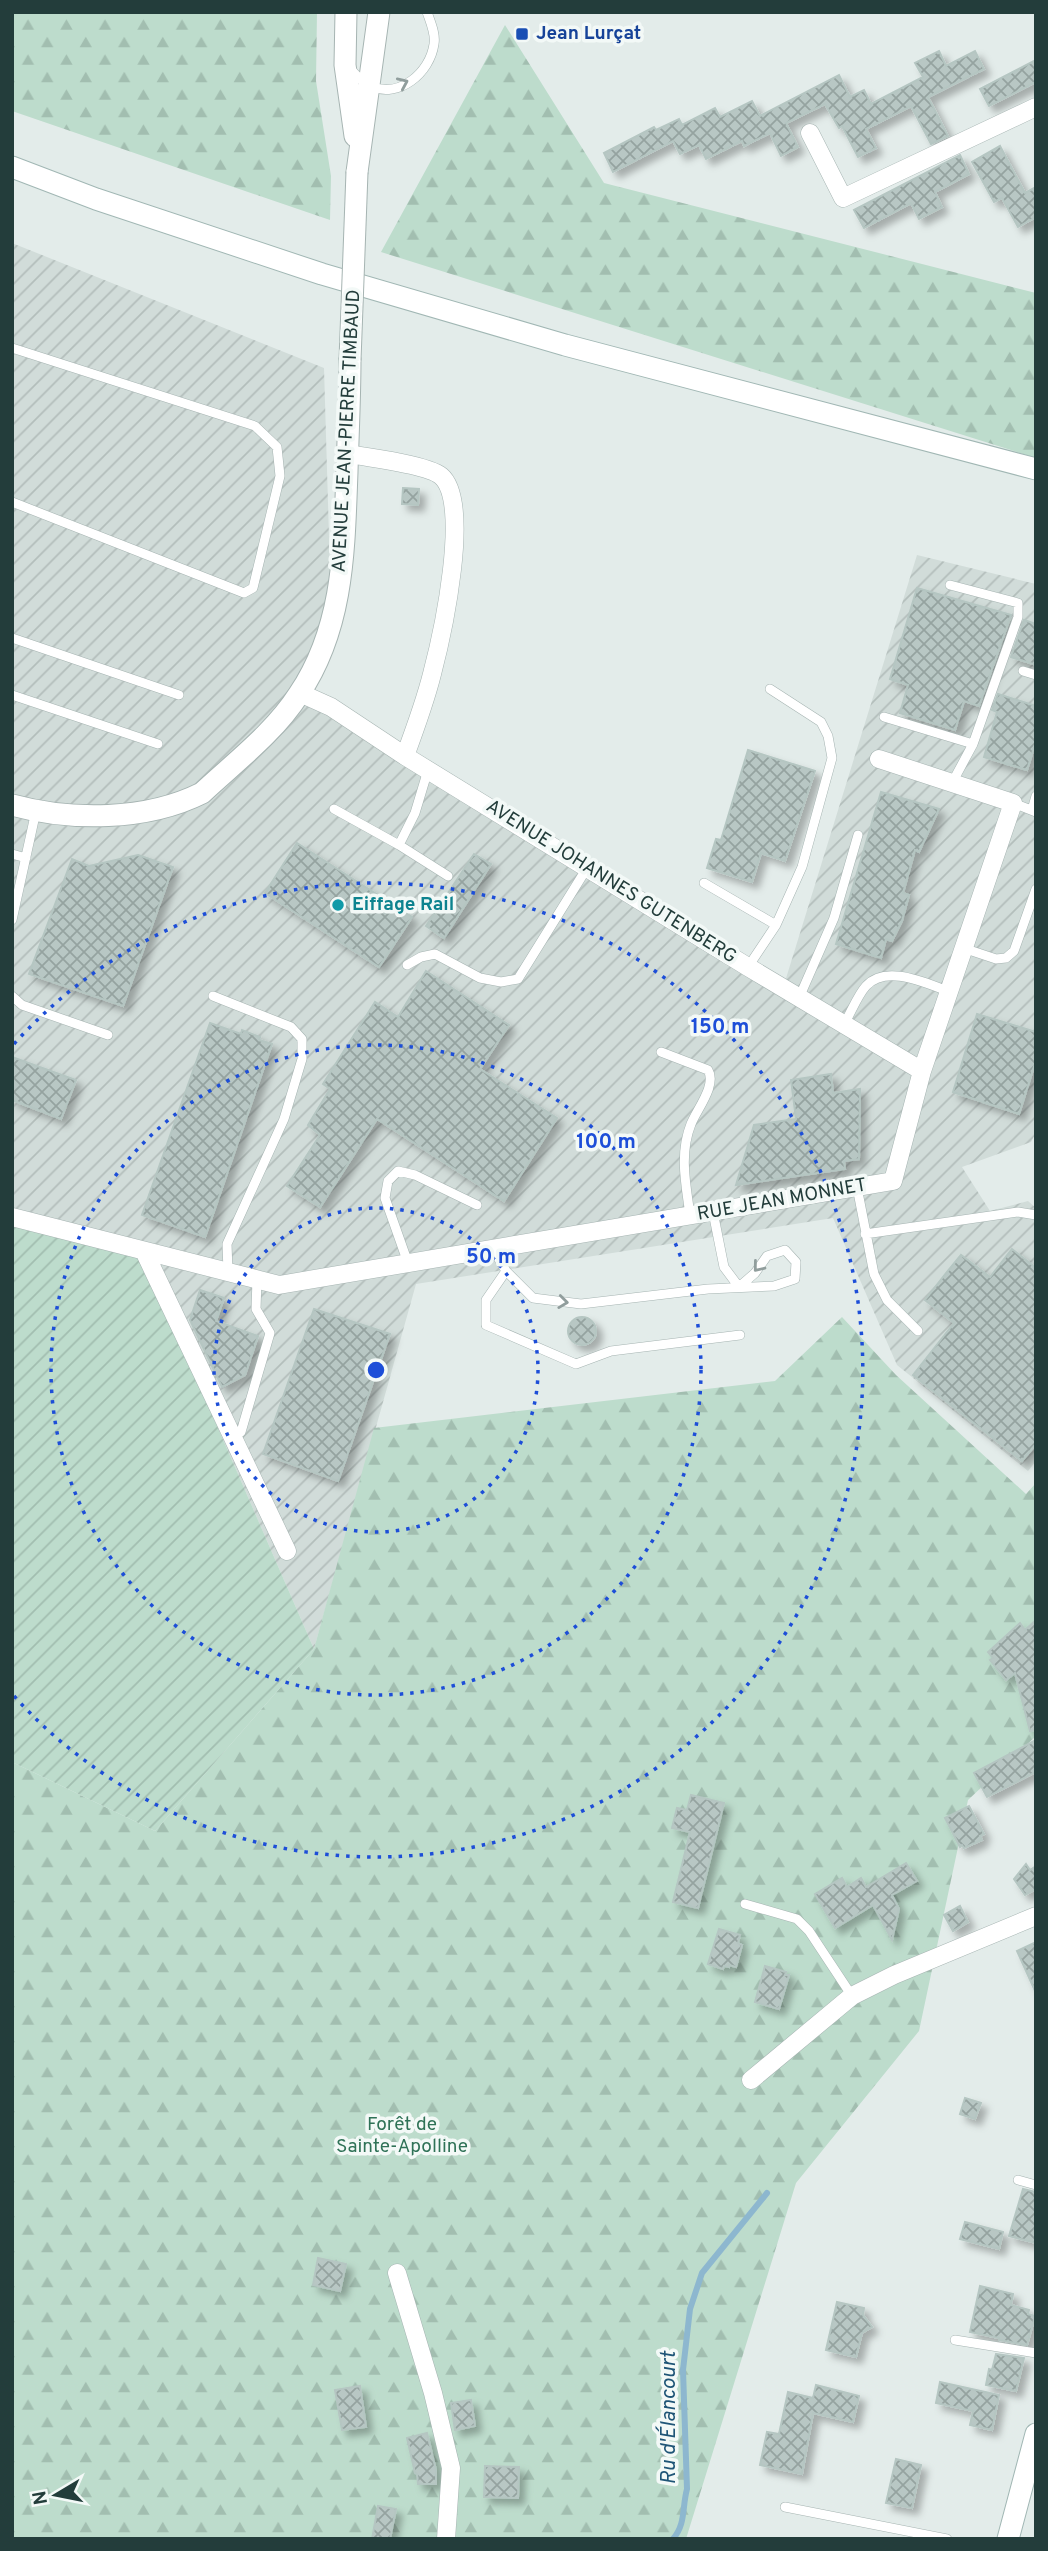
<svg xmlns="http://www.w3.org/2000/svg" width="1048" height="2551" font-family="Overpass,sans-serif">
<style>
.industrial{fill:url(#industrial-furrows)}
.forest{fill:url(#forest-firs)}
.garden{fill:url(#garden-furrows)}
.lines{fill:none;stroke-linecap:round;stroke-linejoin:round}
.stream{stroke:#8db7cf;stroke-width:6}
.building{fill:url(#building-cross-hatch);stroke:#b5c6c2;stroke-width:2;filter:url(#shadow)}
.service-casing{stroke:#a6b4b2;stroke-width:10}
.minor-casing{stroke:#a6b4b2;stroke-width:19}
.tertiary-casing{stroke:#a6b4b2;stroke-width:23}
.secondary-casing{stroke:#a1b7b4;stroke-width:23}
.service{stroke:#fff;stroke-width:9}
.minor{stroke:#fff;stroke-width:18}
.tertiary{stroke:#fff;stroke-width:21}
.secondary{stroke:#fff;stroke-width:21}
.tertiary-bridge-casing{stroke:#a6b4b2;stroke-width:23;stroke-linecap:butt}
.tertiary-bridge{stroke:#fff;stroke-width:21}
.oneway{stroke:#919e9d}
.ring{fill:none;stroke:#1d4ed8;stroke-width:3.5;stroke-dasharray:3.5 7}
.transit-dot{fill:#1a4fb4;stroke:#f3f9f7;stroke-width:2.5}
.culture-dot{fill:#0f9aa8;stroke:#f3f9f7;stroke-width:2.5}
.labels{text-anchor:middle;dominant-baseline:central;stroke-width:7;stroke-linejoin:round;paint-order:stroke}
.transit-label{font-size:19px;font-weight:bold;fill:#164399;stroke:#f3f9f7;text-anchor:start}
.street-label{font-size:19px;fill:#233d3b;stroke:#f3f9f7}
.culture-label{font-size:19px;font-weight:bold;fill:#0d838f;stroke:#f3f9f7;text-anchor:start}
.park-label{font-size:19px;fill:#2f7257;stroke:#f3f9f7}
.water-label{font-size:21px;font-style:italic;fill:#1f5577;stroke:#f3f9f7}
.centre{fill:#1d4ed8;stroke:#f3f9f7;stroke-width:3.5}
.ring-label{font-size:21px;text-anchor:middle;font-weight:bold;fill:#1d4ed8;stroke:#f3f9f7;stroke-width:7;stroke-linejoin:round;paint-order:stroke}
</style>
<defs>
<pattern id="industrial-furrows" width="10" height="10" patternUnits="userSpaceOnUse" patternTransform="scale(1.75)"><rect width="10" height="10" fill="#d1dcd9"/><path d="M-1 1l2-2M0 10L10 0M9 11l2-2" fill="none" stroke="#b3bebb"/></pattern>
<pattern id="forest-firs" width="22" height="20" patternUnits="userSpaceOnUse" patternTransform="scale(1.75)"><rect width="22" height="20" fill="#bddccc"/><path d="M5 1l3.5 6h-7zM16 11l3.5 6h-7z" fill="#a2beb0"/></pattern>
<pattern id="garden-furrows" width="10" height="10" patternUnits="userSpaceOnUse" patternTransform="scale(1.75)"><rect width="10" height="10" fill="#bddccc"/><path d="M-1 1l2-2M0 10L10 0M9 11l2-2" fill="none" stroke="#a2beb0"/></pattern>
<pattern id="building-cross-hatch" width="8" height="8" patternUnits="userSpaceOnUse" patternTransform="scale(1.75)"><rect width="8" height="8" fill="#b8c7c4"/><path d="M0 0l8 8M0 8l8-8" fill="none" stroke="#95a3a0"/></pattern>
<filter id="shadow"><feDropShadow dx="6" dy="6" stdDeviation="3.5" flood-color="#0004"/></filter>
</defs>
<rect width="100%" height="100%" fill="#e3ecea"/>
<path class="industrial" d="M12,243L324,368L332,638L312,696L783,988L917,555L1036,584V1133L1031,1142L962,1167L990,1211L1028,1201L1036,1208V1461L1028,1471L897,1365L833,1218L416,1284L314,1649L142,1253L12,1216Z"/>
<path class="forest" d="M12,12H317L316,81L331,176L330,220L12,111Z
M505,25L604,183L1036,293V458L381,252Z
M842,1317L896,1375L1026,1494L1036,1483V1736L968,1800L919,2031L796,2183L686,2539H12V1762L155,1831L314,1649L374,1428L775,1381Z"/>
<path class="garden" d="M12,1218L142,1253L314,1649L155,1831L12,1762Z"/>
<g class="lines">
<path class="stream" d="M673,2539C686,2524 682,2507 687,2489L683,2370L690,2309L702,2273L767,2193"/>
</g>
<path class="building" d="M939,51L946,66L975,51L984,69L928,97L948,136L931,144L911,106L866,129L876,148L858,157L842,126L839,128L825,104L786,123L798,147L781,156L770,133L744,146L742,141L706,159L699,145L680,154L673,141L613,172L604,153L654,127L656,130L679,119L682,125L715,108L720,117L752,101L760,116L839,75L850,97L864,90L871,104L923,77L915,63Z
M1036,60V82L989,106L980,89Z
M1000,146L1025,193L1036,187V217L1018,227L1002,198L994,202L972,162Z
M960,155L969,174L935,192L942,207L919,219L911,203L864,228L854,210Z
M403,488L419,489L418,505L402,504Z
M917,588L1011,615L979,706L964,701L955,730L900,713L908,685L890,679Z
M1024,620L1036,624V665L1011,657Z
M998,694L1036,706V741L1027,770L984,757L997,712L992,710Z
M748,750L815,771L785,861L761,853L752,882L707,868L716,839L721,840Z
M881,792L939,809L919,852L915,850L903,893L909,895L902,921L892,941L886,939L881,958L836,944Z
M297,843L412,917L379,967L265,893Z
M474,854L491,864L444,938L426,926Z
M138,855L173,867L123,1006L29,974L72,859L89,866Z
M426,971L509,1025L480,1069L557,1118L504,1201L377,1119L320,1207L287,1186L320,1135L308,1125L330,1089L323,1084L375,1002L398,1017Z
M977,1014L1036,1032V1060L1019,1114L953,1092Z
M210,1023L241,1034L242,1030L260,1037L259,1040L272,1044L205,1237L142,1215Z
M12,1057L76,1080L61,1119L12,1100Z
M831,1074L833,1093L860,1089L859,1159L844,1161L845,1169L736,1185L754,1125L796,1119L791,1080Z
M1012,1249L1036,1268V1444L1022,1461L913,1375L954,1323L925,1300L947,1272L961,1255L990,1277Z
M200,1290L224,1298L216,1321L258,1336L245,1375L222,1387L190,1320Z
M314,1309L390,1334L338,1481L263,1454Z
M568 1331a14 14 0 1 1 28 0a14 14 0 1 1-28 0Z
M1036,1620V1730L1030,1731L1015,1673L1006,1680L990,1660L993,1658L988,1652L1020,1623L1025,1630Z
M1036,1740V1772L987,1797L974,1773Z
M691,1795L724,1803L698,1908L673,1902L690,1832L672,1828L677,1808L687,1810Z
M969,1806L984,1834L980,1836L982,1840L964,1848L962,1845L960,1847L945,1818Z
M906,1863L917,1881L892,1895L899,1909L892,1940L873,1905L835,1928L815,1894L842,1878L847,1887L861,1878L866,1887Z
M1026,1864L1030,1870L1036,1866V1889L1025,1895L1014,1879Z
M960,1906L968,1922L953,1931L944,1915Z
M719,1929L740,1935L738,1943L742,1945L736,1967L729,1965V1967L724,1966L723,1969L708,1964Z
M1036,1942V1993L1017,1951Z
M765,1966L786,1972L785,1975H789L779,2009L755,2002Z
M965,2098L981,2103L975,2119L960,2114Z
M1023,2189L1036,2192V2243L1009,2236Z
M965,2222L1003,2232L999,2249L960,2239Z
M318,2258L346,2264L340,2291L313,2285Z
M980,2286L1013,2294L1011,2305L1029,2310L1028,2314L1035,2316L1027,2345L999,2340V2338L970,2332Z
M837,2302L864,2308L863,2315L872,2327L862,2333L856,2357L826,2350Z
M996,2354L1024,2358L1016,2391L986,2385L989,2369L992,2370Z
M940,2382L999,2395L992,2430L970,2425L973,2411L936,2403Z
M816,2385L859,2396L853,2422L813,2413L802,2474L760,2465L767,2432L779,2434L788,2392L813,2398Z
M360,2386L366,2427L342,2430L335,2390Z
M471,2400L475,2426L455,2430L451,2403Z
M427,2433L436,2470V2484H418L417,2474L415,2473L407,2438Z
M896,2459L921,2465L912,2508L886,2503Z
M485,2466L519,2467L518,2498L484,2497Z
M378,2506L396,2509L390,2539H372Z"/>
<g class="lines">
<defs>
<path id="service" d="M349,68C355,73 362,83 370,86C399,99 430,73 434,44C436,34 430,21 427,12
M12,348L255,426L277,447L280,476L253,588L244,593L12,502
M950,585L1018,603V617L973,744L952,783
M12,638L179,695
M1023,671L1036,675
M12,695L158,744
M884,717L973,744
M1013,803L1036,812
M334,809L399,845L415,813L428,770
M1032,810L1036,796
M399,845L448,876
M12,854L26,858
M704,883L776,925
M12,920L36,811
M963,948L996,959L1006,958L1014,951L1036,889
M407,965L421,957L435,954L480,978L501,982L518,979L587,868
M748,967L776,925L802,867L832,758L828,736L821,722L770,689
M12,996L22,1005L108,1035
M213,996L291,1027L302,1039V1059L284,1119L227,1244L228,1272
M799,998L834,918L858,835
M844,1024C851,1013 857,996 866,986C886,964 925,983 948,991
M661,1052L708,1070C717,1085 697,1109 691,1124C679,1154 686,1185 690,1215
M857,1187L874,1274L887,1300L918,1331
M865,1234L1018,1212L1036,1215
M493,1249L506,1271L533,1298L581,1304L708,1289L774,1286L795,1279L796,1262L785,1250L767,1256L755,1273L739,1287L724,1267L713,1212
M408,1263L385,1198L388,1181L398,1171L415,1175L477,1205
M506,1271L486,1300V1325L576,1364L611,1351L740,1335
M241,1432L270,1333L256,1309L257,1279
M745,1904L797,1919L809,1931L852,1996
M1018,2180L1036,2185
M955,2340L1036,2353
M785,2507L947,2539"/>
<path id="minor" d="M810,133L843,198L1036,107
M347,454C367,457 428,465 441,476C472,502 442,636 432,674C425,702 415,729 405,756
M300,693L331,707L405,756L748,967L922,1071
M12,1217L279,1285L893,1181L922,1071L1013,803L879,759
M144,1251L287,1551
M751,2080L852,1996L894,1975L1036,1916
M397,2273L433,2393L451,2468L446,2539"/>
<path id="tertiary" d="M346,12L345,65L355,136
M357,172L379,12
M12,805C71,821 146,821 202,793C235,762 274,733 299,694C344,627 344,550 347,472C348,435 350,397 350,360"/>
<path id="secondary" d="M12,167L96,199L322,274L565,345L1036,469
M1008,2539L1036,2434"/>
</defs>
<use href="#service" class="service-casing"/>
<use href="#minor" class="minor-casing"/>
<use href="#tertiary" class="tertiary-casing"/>
<use href="#secondary" class="secondary-casing"/>
<use href="#service" class="service"/>
<use href="#minor" class="minor"/>
<use href="#tertiary" class="tertiary"/>
<use href="#secondary" class="secondary"/>
<defs>
<path id="tertiary-bridge" d="M350,360L357,172"/>
</defs>
<use href="#tertiary-bridge" class="tertiary-bridge-casing"/>
<use href="#tertiary-bridge" class="tertiary-bridge"/>
</g>
<defs><path id="oneway-chevron" d="M-2-3.5L2.5 0L-2 3.5" fill="none" stroke-width="1.6" stroke-linecap="round" stroke-linejoin="round" transform="scale(1.75)"/></defs>
<g class="oneway">
<use href="#oneway-chevron" transform="translate(403 83) rotate(-24)"/>
<use href="#oneway-chevron" transform="translate(758 1267) rotate(129)"/>
<use href="#oneway-chevron" transform="translate(563 1302) rotate(7)"/>
</g>
<g class="ring">
<circle cx="376" cy="1370" r="162"/>
<circle cx="376" cy="1370" r="325"/>
<path d="M14 1044A487 487 0 1 1 14 1696"/>
</g>
<rect class="transit-dot" x="515" y="27" width="14" height="14" rx="3.5"/>
<circle class="culture-dot" cx="338" cy="905" r="7"/>
<g class="labels">
<g class="transit-label">
<text x="536" y="34">Jean Lurçat</text>
</g>
<g class="street-label">
<text transform="translate(347 431) rotate(-87)">AVENUE JEAN-PIERRE TIMBAUD</text>
<text transform="translate(611 882) rotate(32)">AVENUE JOHANNES GUTENBERG</text>
<text transform="translate(782 1200) rotate(-10)">RUE JEAN MONNET</text>
</g>
<g class="culture-label">
<text x="352" y="905">Eiffage Rail</text>
</g>
<g class="park-label">
<text x="402" y="2125">Forêt de<tspan x="402" dy="22">Sainte-Apolline</tspan></text>
</g>
<g class="water-label">
<text transform="translate(669 2418) rotate(-90)">Ru d'Élancourt</text>
</g>
</g>
<circle cx="376" cy="1370" r="10" class="centre"/>
<g class="ring-label">
<text x="720" y="1033">150 m</text>
<text x="606" y="1148">100 m</text>
<text x="491" y="1263">50 m</text>
</g>
<rect width="1048" height="2551" fill="none" stroke="#233d3b" stroke-width="28"/>
<g transform="translate(56 2495) rotate(260)" stroke="#f3f9f7" stroke-width="5" paint-order="stroke">
<path d="M0-5L12 26L0 18L-12 26Z" fill="#233d3b"/>
<text y="-10" font-size="19" font-weight="bold" text-anchor="middle" fill="#233d3b">N</text>
</g>
</svg>
